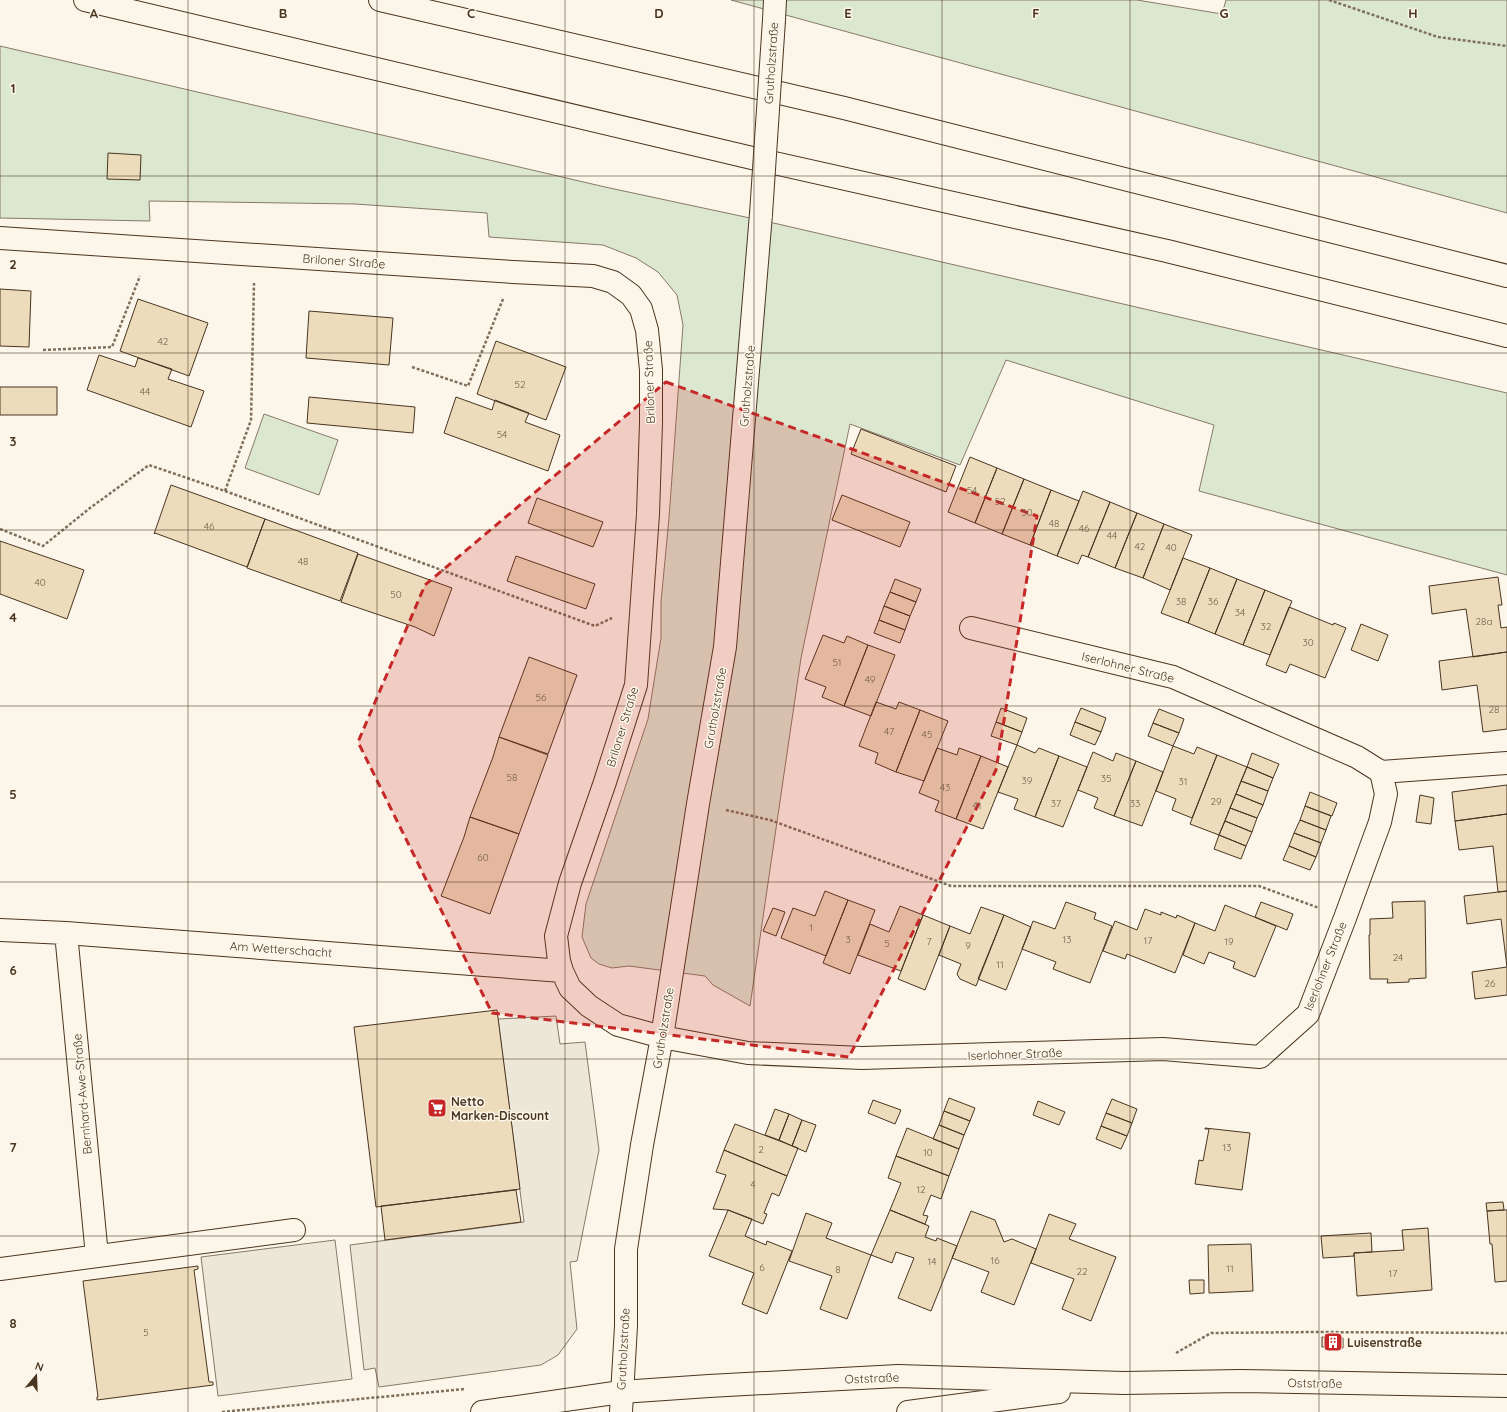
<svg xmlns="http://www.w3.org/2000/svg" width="1507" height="1412" font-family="Quicksand,sans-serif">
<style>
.green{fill:#dce7d0;stroke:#887966}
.parking{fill:#ede7d9;stroke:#887966}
.building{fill:#ecdcbc;stroke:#4a3520}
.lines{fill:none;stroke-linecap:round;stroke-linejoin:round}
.minor-casing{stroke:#4a3520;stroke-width:24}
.major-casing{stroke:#4a3520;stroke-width:24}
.highway-casing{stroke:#4a3520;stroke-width:24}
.path{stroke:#7f6f5c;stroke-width:2.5;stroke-dasharray:3 2;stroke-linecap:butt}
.minor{stroke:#fbf6e9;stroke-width:22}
.major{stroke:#fbf6e9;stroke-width:22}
.highway{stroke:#fbf6e9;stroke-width:22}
.minor-bridge-casing{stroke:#4a3520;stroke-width:24;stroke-linecap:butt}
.minor-bridge{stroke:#fbf6e9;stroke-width:22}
.marked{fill:#c62828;fill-opacity:0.2;stroke:#c62828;stroke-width:3;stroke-dasharray:8 5;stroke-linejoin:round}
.grid{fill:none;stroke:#4a3520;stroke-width:1;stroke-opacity:0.55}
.labels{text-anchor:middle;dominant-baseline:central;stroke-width:3;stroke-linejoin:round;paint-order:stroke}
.number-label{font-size:10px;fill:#725f47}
.street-label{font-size:12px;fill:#4a3520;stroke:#fbf6e9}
.poi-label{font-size:12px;font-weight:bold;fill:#4a3520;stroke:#fbf6e9;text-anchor:start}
.grid-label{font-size:13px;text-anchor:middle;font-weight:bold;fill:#4a3520;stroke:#fbf6e9;stroke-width:3;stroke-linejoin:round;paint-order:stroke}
</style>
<rect width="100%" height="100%" fill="#fbf6e9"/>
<path class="green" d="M731,0H1137L1222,14L1226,0H1507V213Z
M0,46L605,187L778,224L1507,393V575L1199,491L1214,425L1006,360L960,465L850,424L801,658L750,1006L713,985L705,976L629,966L612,968L599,964L591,958L582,937L586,904L648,719L661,638V602L669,518L683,325L677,295L658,272L636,258L603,245L489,237L487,213L355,204L149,201L150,221L0,218Z
M264,414L338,440L319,495L245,468Z"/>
<path class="parking" d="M556,1016L560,1044L585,1042L599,1150L577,1261L570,1262L577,1329L558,1355L541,1365L379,1387L375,1368L364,1370L350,1245L524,1222L498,1019Z
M335,1240L352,1379L218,1396L201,1257Z"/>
<path class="building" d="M108,153L141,155L140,180L107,179Z
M0,289L31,291L29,347L0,346Z
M138,299L208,323L189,376L120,351Z
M309,311L393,318L389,365L306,358Z
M496,341L566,367L546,420L477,394Z
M99,355L135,367L138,358L172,369L168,379L204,391L191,427L87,390Z
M0,387H57V415H0Z
M309,397L415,407L413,433L307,423Z
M456,397L492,410L495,400L529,413L525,422L560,435L548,471L444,433Z
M861,429L956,466L946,492L851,454Z
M970,457L997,468L975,523L948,512Z
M997,468L1024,479L1002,534L975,523Z
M1024,479L1051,490L1030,545L1002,534Z
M171,485L265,519L247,567L155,533L154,534Z
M1051,490L1079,501L1057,556L1030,545Z
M1083,491L1110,502L1088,557L1082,555L1078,564L1057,556Z
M842,495L910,522L900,547L832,520Z
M537,498L603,522L593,547L528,523Z
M1110,502L1137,513L1115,568L1088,557Z
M1137,513L1164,524L1143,578L1115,568Z
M265,519L358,553L340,601L247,568Z
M1164,524L1192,535L1170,590L1143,578Z
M0,541L84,570L67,619L0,594Z
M358,554L452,588L434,636L415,627L341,602Z
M516,556L595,584L586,609L507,581Z
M1183,558L1210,568L1188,623L1161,613Z
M1210,568L1237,579L1215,634L1188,623Z
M1498,577L1502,605H1498L1501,628L1507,627V652L1473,657L1466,609L1432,614L1429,586Z
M895,579L921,589L916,602L890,592Z
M1237,579L1265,590L1243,645L1215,634Z
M1265,590L1292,601L1270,655L1243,645Z
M890,592L916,602L910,616L884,606Z
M884,606L910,616L905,630L879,620Z
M1289,607L1333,625L1334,623L1346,628L1325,678L1290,664L1286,673L1266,665Z
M879,620L905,630L900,643L874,633Z
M1361,624L1388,635L1378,661L1351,650Z
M823,635L844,643L847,636L868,645L844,706L822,697L826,687L805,679Z
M868,645L895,655L871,716L844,706Z
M1507,652V729L1483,732L1477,685L1442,690L1439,661Z
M529,657L577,675L548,754L499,737Z
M876,702L896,709L899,702L920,710L896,772L875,763L878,753L859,746Z
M1001,708L1027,718L1022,732L996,722Z
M1081,708L1106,718L1101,732L1075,722Z
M1159,709L1184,719L1179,733L1153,723Z
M920,710L948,721L924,781L896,772Z
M996,722L1022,732L1017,745L991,736Z
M1075,722L1101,732L1095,745L1070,735Z
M1153,723L1179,733L1173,746L1148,736Z
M499,737L548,755L519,834L470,817L493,757Z
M1017,745L1035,753L1039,748L1059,756L1035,817L1014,809L1018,799L998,792Z
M1173,746L1194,754L1197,747L1217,755L1192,818L1172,810L1176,799L1156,791Z
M937,748L957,755L959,748L981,756L956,819L935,811L939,801L919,793Z
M1093,752L1113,761L1116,753L1136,761L1114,816L1094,808L1098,798L1078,790Z
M1252,753L1279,764L1273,778L1247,767Z
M1217,755L1247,767L1219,835L1190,824Z
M981,756L1008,767L983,829L956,819Z
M1059,756L1087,767L1063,827L1035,817Z
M1136,761L1163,772L1142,826L1114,816Z
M1247,767L1273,778L1268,791L1241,781Z
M1241,781L1268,791L1263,805L1236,794Z
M1507,785V814L1455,821L1452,792Z
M1310,792L1337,803L1332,816L1305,806Z
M1236,794L1263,805L1257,818L1230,808Z
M1420,795L1434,798L1431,824L1416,822Z
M1305,806L1331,816L1326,830L1300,820Z
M1230,808L1257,818L1252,832L1225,821Z
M1507,814V891L1498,892L1493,846L1459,850L1455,821Z
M470,817L519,834L490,914L441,896L464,837Z
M1300,820L1326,830L1321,843L1294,833Z
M1225,821L1252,832L1246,846L1219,835Z
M1294,833L1321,843L1316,857L1289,846Z
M1219,835L1246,846L1241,859L1214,849Z
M1289,846L1316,857L1310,870L1283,860Z
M825,891L848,900L826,956L781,938L793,908L815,916Z
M1507,891V967L1501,919L1467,924L1464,896Z
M848,900L875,910L850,974L823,963Z
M1425,901L1426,978L1409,979V982L1387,983L1388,979H1370L1369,935H1370V919L1393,918L1392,902Z
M1066,902L1096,913L1094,919L1112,926L1090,983L1053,969L1056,962L1022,949L1033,921L1055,929Z
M1261,902L1293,914L1287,930L1255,917Z
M1225,905L1276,926L1255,977L1233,968L1235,962L1209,952L1204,964L1183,955L1195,923L1215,931Z
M900,906L923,915L901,971L858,955L870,924L889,932Z
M981,907L1004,915L976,986L960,979L957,974L961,964L939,955L950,926L970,934Z
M773,908L785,912L776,936L763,931Z
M1145,909L1161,915V912L1176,918L1177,915L1195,923L1175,973L1127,954L1125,959L1103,951L1115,921L1137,930Z
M923,915L950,926L925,990L898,979Z
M1004,915L1031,927L1006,990L978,979Z
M1507,967V995L1475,999L1472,972Z
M497,1010L520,1189L376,1207L354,1027Z
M949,1098L975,1108L970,1121L944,1111Z
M1112,1099L1137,1109L1132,1123L1106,1113Z
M873,1100L901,1110L895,1124L868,1113Z
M1038,1101L1065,1112L1059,1125L1033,1115Z
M775,1109L789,1114L779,1140L765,1135Z
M944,1111L970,1121L964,1135L939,1125Z
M1106,1113L1132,1123L1127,1136L1101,1126Z
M789,1114L802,1120L792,1146L779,1140Z
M802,1120L816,1125L806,1152L792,1146Z
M735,1124L798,1148L787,1176L724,1150Z
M939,1125L964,1135L959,1149L933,1139Z
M1101,1126L1127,1136L1121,1149L1096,1139Z
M907,1128L959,1149L949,1176L896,1156Z
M1205,1128L1250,1133L1242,1190L1195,1184L1199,1160L1203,1161L1209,1129H1205Z
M724,1150L787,1176L779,1196L772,1193L764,1213L767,1214L763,1224L728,1210L713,1209L726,1175L716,1172Z
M896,1156L949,1176L941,1199L931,1195L923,1215L928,1216L925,1224L890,1210L901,1183L888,1178Z
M516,1190L521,1222L385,1240L381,1206Z
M1503,1202L1504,1210L1487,1211L1486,1203Z
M728,1210L752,1219L745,1236L766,1245L767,1241L792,1251L767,1314L742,1304L754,1273L709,1256Z
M890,1210L929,1226L925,1237L936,1241L937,1238L957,1246L931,1311L898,1298L914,1258L896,1252L892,1263L871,1255Z
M1504,1210H1507V1281L1495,1282L1492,1244H1490L1487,1211Z
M971,1211L995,1220L1004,1242L1012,1239L1036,1249L1014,1305L981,1292L989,1272L952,1258Z
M806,1213L832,1223L826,1238L871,1255L847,1319L820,1309L832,1276L789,1261Z
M1049,1214L1076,1224L1069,1239L1116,1257L1091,1321L1062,1309L1074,1279L1031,1263Z
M1428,1228L1432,1290L1357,1296L1354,1253L1404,1250L1402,1230Z
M1371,1233L1372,1252L1354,1253V1256L1323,1258L1321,1236Z
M1251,1244L1253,1291L1209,1293L1208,1245Z
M198,1266V1269L194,1270L209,1382H213V1385L97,1400V1397H98L83,1281Z
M1189,1280H1204V1293L1190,1294Z
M1322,1337L1343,1338V1348L1322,1347Z"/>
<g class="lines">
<defs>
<path id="minor" d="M774,20L775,0
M0,238L513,272L593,276L613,282L631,295L641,309L647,330L651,370V423L648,514L636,685L605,782L570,883L556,936L559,961L562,971L570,988L589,1006L618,1025L662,1037L748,1053L862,1058L1163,1049L1260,1057L1308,1014L1345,918L1380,822L1386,794L1381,772L1357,757L1173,677L971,628
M1381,772L1507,763
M0,930L66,933L562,971
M66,933L97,1256
M0,1269L294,1230
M621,1412L626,1326V1249L642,1145L662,1037L698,804L725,647L761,214"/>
<path id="major" d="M482,1412L621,1392L709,1386L898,1376L1124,1383L1240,1381L1507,1386
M908,1412L1059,1392"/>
<path id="highway" d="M85,0L752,158L1167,251L1507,336
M380,0L844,108L1507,276"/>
</defs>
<use href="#minor" class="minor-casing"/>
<use href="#major" class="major-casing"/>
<use href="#highway" class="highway-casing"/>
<path class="path" d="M1329,0L1438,37L1507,46
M43,350L112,347L140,276
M412,367L468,386L503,299
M225,491L251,420L254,283
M0,529L43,546L90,508L149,465L225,491L595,626L612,618
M726,810L770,820L951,886H1259L1319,908
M1176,1353L1211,1333L1314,1332L1507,1333
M222,1412L465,1389"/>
<use href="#minor" class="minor"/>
<use href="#major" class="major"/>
<use href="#highway" class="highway"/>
<defs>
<path id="minor-bridge" d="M761,214L774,20"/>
</defs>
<use href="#minor-bridge" class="minor-bridge-casing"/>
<use href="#minor-bridge" class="minor-bridge"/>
</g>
<path class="marked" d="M666,382L1037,516L996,770L849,1057L492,1013L358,742L425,585Z"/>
<path class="grid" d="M188,0V1412M377,0V1412M565,0V1412M754,0V1412M942,0V1412M1130,0V1412M1319,0V1412M0,176H1507M0,353H1507M0,530H1507M0,706H1507M0,882H1507M0,1059H1507M0,1236H1507"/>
<defs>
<symbol id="supermarket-square" viewBox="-11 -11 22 22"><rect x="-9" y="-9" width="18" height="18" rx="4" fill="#c62828" stroke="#fbf6e9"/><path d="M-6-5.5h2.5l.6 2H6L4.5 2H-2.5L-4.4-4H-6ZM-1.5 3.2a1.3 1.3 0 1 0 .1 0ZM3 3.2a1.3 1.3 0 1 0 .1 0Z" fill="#fff"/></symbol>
<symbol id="building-square" viewBox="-11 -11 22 22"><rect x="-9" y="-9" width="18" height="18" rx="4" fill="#c62828" stroke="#fbf6e9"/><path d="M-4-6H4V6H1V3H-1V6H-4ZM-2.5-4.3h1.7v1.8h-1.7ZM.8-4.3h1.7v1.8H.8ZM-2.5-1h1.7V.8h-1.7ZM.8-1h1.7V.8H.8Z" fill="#fff"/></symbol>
</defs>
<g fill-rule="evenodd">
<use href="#supermarket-square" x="426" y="1097" width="22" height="22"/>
<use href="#building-square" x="1322" y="1331" width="22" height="22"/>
</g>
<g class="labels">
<g class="number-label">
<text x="163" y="341">42</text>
<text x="520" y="384">52</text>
<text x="145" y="391">44</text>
<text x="502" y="434">54</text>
<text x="972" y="490">54</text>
<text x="1000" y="501">52</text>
<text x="1027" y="512">50</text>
<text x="1054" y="523">48</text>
<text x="209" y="526">46</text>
<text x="1084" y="528">46</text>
<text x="1112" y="535">44</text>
<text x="1140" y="546">42</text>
<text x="1171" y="547">40</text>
<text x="303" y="561">48</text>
<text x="40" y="582">40</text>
<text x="396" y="594">50</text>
<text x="1181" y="601">38</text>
<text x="1213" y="601">36</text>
<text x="1240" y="612">34</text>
<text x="1484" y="621">28a</text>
<text x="1266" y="626">32</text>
<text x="1308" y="642">30</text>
<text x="837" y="662">51</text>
<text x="870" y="679">49</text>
<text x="541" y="697">56</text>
<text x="1494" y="709">28</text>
<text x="889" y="731">47</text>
<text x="927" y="734">45</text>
<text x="512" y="777">58</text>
<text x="1106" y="778">35</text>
<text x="1027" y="780">39</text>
<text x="1183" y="781">31</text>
<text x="945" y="787">43</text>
<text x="1216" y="801">29</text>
<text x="1056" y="803">37</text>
<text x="1135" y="803">33</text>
<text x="977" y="805">41</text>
<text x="483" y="857">60</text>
<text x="811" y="927">1</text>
<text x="848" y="939">3</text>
<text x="1067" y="939">13</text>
<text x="1148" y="940">17</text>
<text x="929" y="941">7</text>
<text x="1229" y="941">19</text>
<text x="887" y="943">5</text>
<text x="968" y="945">9</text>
<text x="1398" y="957">24</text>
<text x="1000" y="964">11</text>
<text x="1490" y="983">26</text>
<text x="1227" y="1147">13</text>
<text x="761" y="1149">2</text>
<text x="928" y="1152">10</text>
<text x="753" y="1184">4</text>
<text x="921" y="1189">12</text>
<text x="995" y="1260">16</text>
<text x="932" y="1261">14</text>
<text x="762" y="1267">6</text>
<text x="1230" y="1268">11</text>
<text x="838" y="1269">8</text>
<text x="1082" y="1271">22</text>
<text x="1393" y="1273">17</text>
<text x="146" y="1332">5</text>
</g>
<g class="street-label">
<text transform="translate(771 63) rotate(-86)">Grutholzstraße</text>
<text transform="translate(344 261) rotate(4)">Briloner Straße</text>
<text transform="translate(649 382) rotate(-92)">Briloner Straße</text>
<text transform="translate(747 386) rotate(-85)">Grutholzstraße</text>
<text transform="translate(1128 667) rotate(14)">Iserlohner Straße</text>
<text transform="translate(715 708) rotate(-80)">Grutholzstraße</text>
<text transform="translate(622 727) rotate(-73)">Briloner Straße</text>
<text transform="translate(281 949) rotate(4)">Am Wetterschacht</text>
<text transform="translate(1325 966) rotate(-68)">Iserlohner Straße</text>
<text transform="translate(663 1028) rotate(-81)">Grutholzstraße</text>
<text transform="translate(1015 1054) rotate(-2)">Iserlohner Straße</text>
<text transform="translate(82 1094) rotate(-95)">Bernhard-Awe-Straße</text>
<text transform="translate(623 1349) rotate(-87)">Grutholzstraße</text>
<text transform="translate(872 1378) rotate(-2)">Oststraße</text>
<text transform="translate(1315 1383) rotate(1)">Oststraße</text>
</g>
<g class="poi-label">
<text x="451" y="1101">Netto<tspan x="451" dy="14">Marken-Discount</tspan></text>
<text x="1347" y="1342">Luisenstraße</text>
</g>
</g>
<g class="grid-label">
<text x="94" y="18">A</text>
<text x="283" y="18">B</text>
<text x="471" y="18">C</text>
<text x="659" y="18">D</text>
<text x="848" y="18">E</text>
<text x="1036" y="18">F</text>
<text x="1224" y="18">G</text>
<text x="1413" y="18">H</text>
<text x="13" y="93">1</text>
<text x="13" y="269">2</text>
<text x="13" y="446">3</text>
<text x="13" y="622">4</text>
<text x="13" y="799">5</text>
<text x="13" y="975">6</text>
<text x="13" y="1152">7</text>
<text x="13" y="1328">8</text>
</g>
<g transform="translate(36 1376) rotate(19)" stroke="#fbf6e9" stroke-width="3" paint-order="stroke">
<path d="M0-3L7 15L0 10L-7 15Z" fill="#4a3520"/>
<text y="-6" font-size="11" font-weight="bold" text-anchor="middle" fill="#4a3520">N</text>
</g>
</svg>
